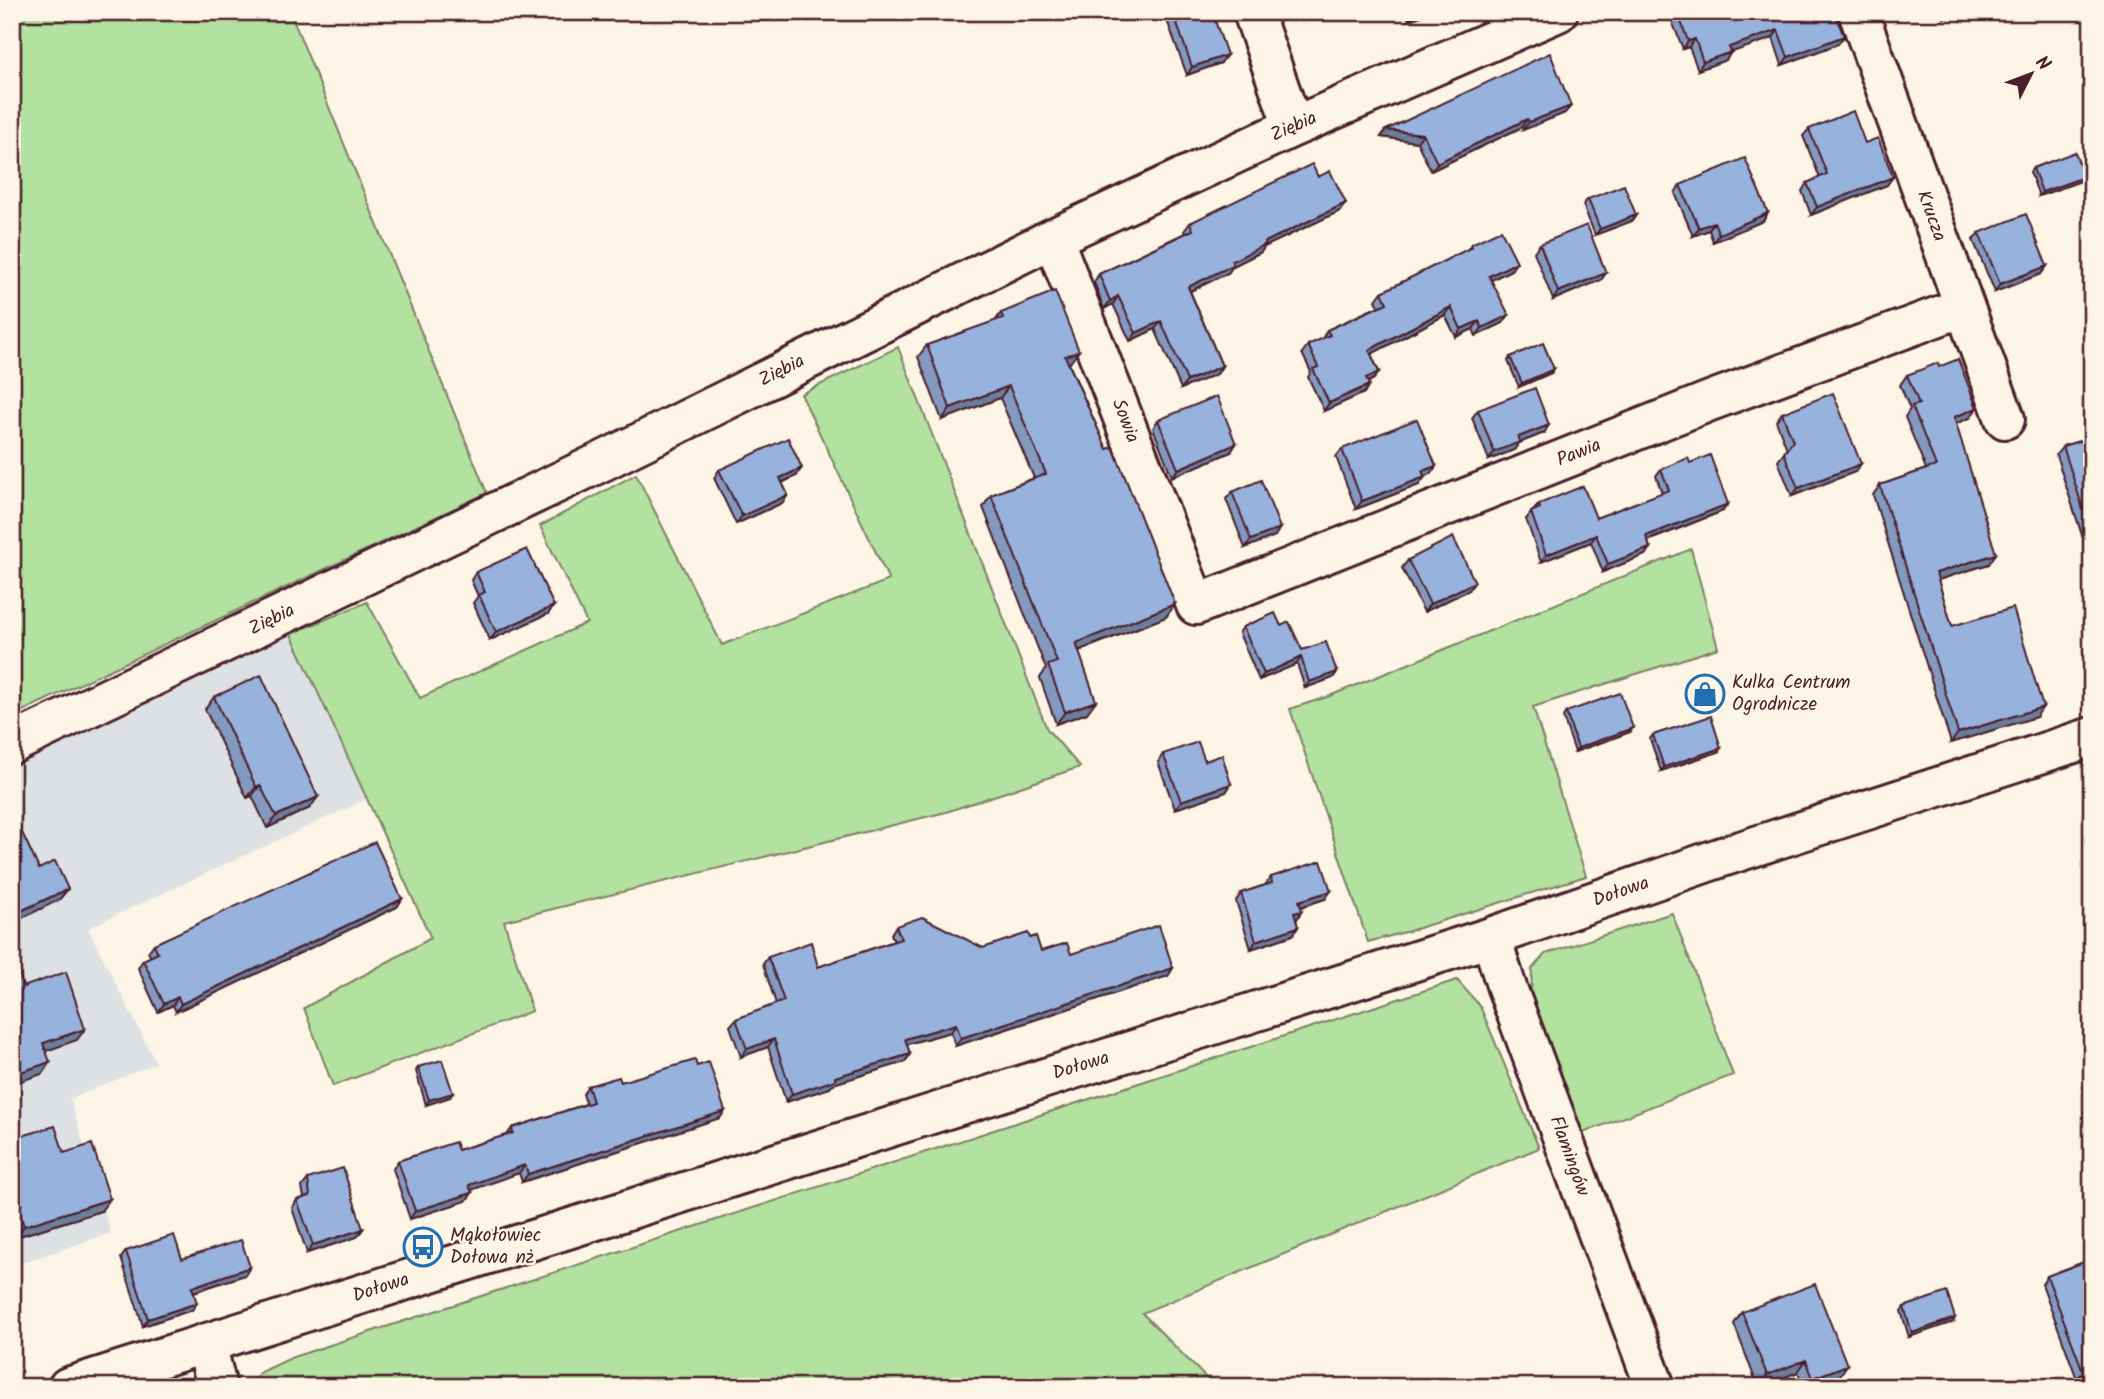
<svg xmlns="http://www.w3.org/2000/svg" width="2104" height="1399" font-family="Kalam,sans-serif">
<style>
.built{fill:#dee1e3}
.green{fill:#b2e1a0;stroke:#7e8066;stroke-width:2}
.lines{fill:none;stroke-linecap:round;stroke-linejoin:round}
.minor-casing{stroke:#4a1f2b;stroke-width:44}
.minor{stroke:#fcf5e5;stroke-width:38}
.wall{fill:#8399bf;stroke:#4a1f2b;stroke-width:2}
.shaded-wall{fill:#6a7d9b;stroke:#4a1f2b;stroke-width:2}
.building{fill:#98b2de;stroke:#4a1f2b;stroke-width:2}
.labels{text-anchor:middle;dominant-baseline:central;stroke-width:5;stroke-linejoin:round;paint-order:stroke}
.street-label{font-size:19px;fill:#4a1f2b;stroke:#fcf5e5}
.poi-label{font-size:19px;fill:#4a1f2b;stroke:#fcf5e5;text-anchor:start}
</style>
<rect width="100%" height="100%" fill="#fcf5e5"/>
<filter id="ink" filterUnits="userSpaceOnUse"><feTurbulence type="fractalNoise" baseFrequency=".0143" numOctaves="2"/><feDisplacementMap in="SourceGraphic" scale="14" xChannelSelector="R" yChannelSelector="G"/><feConvolveMatrix kernelMatrix="1 2 1 2 8 2 1 2 1" color-interpolation-filters="sRGB"/></filter>
<g filter="url(#ink)">
<path class="built" d="M291,634L367,799L88,928L156,1063L70,1099L111,1233L12,1266V768Z"/>
<path class="green" d="M36,12H290L487,493L12,716V20Z
M898,347L1047,729L1080,767L946,812L504,921L532,1011L333,1086L304,1008L431,938L291,634L367,602L420,698L587,623L540,526L636,474L722,645L889,580L801,394Z
M1691,549L1718,648L1533,707L1586,876L1409,931L1368,942L1290,709L1327,697Z
M1672,913L1733,1075L1583,1133L1531,997L1532,969L1545,954Z
M1457,980L1480,1006L1539,1148L1142,1313L1215,1387H250L259,1373L293,1357Z"/>
<g class="lines">
<defs>
<path id="minor" d="M1253,12L1293,127
M1858,12L2005,419
M1053,238L1196,605L1710,401L1963,307
M12,744L605,460L1053,238L1293,127L1558,12
M1491,937L1506,985L1655,1387
M206,1343L217,1387
M68,1387L1491,937L1722,857L2092,737"/>
</defs>
<use href="#minor" class="minor-casing"/>
<use href="#minor" class="minor"/>
</g>
<path class="wall" d="M1164,12H1212L1221,63L1187,75Z
M1406,12H1432L1409,20Z
M1942,12H1959L1944,18Z
M1678,13L1844,36L1838,44L1782,65L1773,38L1731,52L1726,60L1698,70L1689,47L1683,49L1672,21Z
M1565,113L1523,130L1522,127L1431,171L1417,142L1381,137L1386,130Z
M1809,129L1865,143L1887,185L1811,215L1802,191L1807,183L1820,178L1803,136Z
M2033,168L2081,181L2039,196L2030,172Z
M1318,177L1340,211L1264,247L1261,252L1233,266L1228,273L1190,291L1222,366L1217,374L1181,389L1155,329L1130,341L1113,304L1104,309L1094,282L1099,274L1185,233L1184,231L1190,223Z
M1680,185L1768,213L1763,221L1713,242L1709,230L1693,236L1675,193Z
M1588,199L1636,215L1632,221L1595,235L1583,205Z
M1979,233L2047,266L2041,274L1995,292L1973,240Z
M1471,244L1511,270L1491,280L1503,323L1476,336L1473,329L1456,337L1445,315L1371,354L1379,372L1374,379L1368,382L1364,393L1324,411L1308,377L1311,372L1302,353L1308,345L1322,339L1327,330L1379,306L1376,300L1382,292L1467,250Z
M1540,244L1606,273L1601,280L1553,300L1534,252Z
M1001,313L1070,363L1069,364L1175,604L1166,617L1079,651L1087,713L1056,724L1040,678L1046,669L983,507L991,495L1034,478L1000,398L942,420L918,357L927,345L995,321Z
M1510,357L1551,373L1519,387L1508,361Z
M1939,367L1970,418L1956,423L1989,564L1938,580L1952,626L2036,717L1951,743L1873,495L1880,485L1926,469L1905,417L1910,409L1900,385L1907,375Z
M1478,410L1544,433L1519,443L1514,450L1489,460L1472,418Z
M1782,413L1855,472L1792,496L1778,461L1787,449L1776,421Z
M1158,420L1231,452L1172,477L1153,428Z
M2092,437V566L2056,455L2063,446Z
M1342,449L1436,466L1431,474L1424,476L1419,485L1356,509L1336,457Z
M1690,463L1723,511L1648,541L1650,548L1645,555L1603,572L1591,542L1541,562L1526,519L1539,504L1596,518L1662,493L1656,476L1661,469Z
M719,470L796,476L782,483L788,495L782,503L736,524L714,478Z
M1232,492L1275,536L1245,548L1226,499Z
M1408,560L1469,590L1424,612L1402,568Z
M476,572L548,614L490,640L473,603L478,596L471,580Z
M1281,626L1302,650L1337,672L1333,678L1305,688L1297,664L1259,680L1239,633L1243,627Z
M214,697L310,808L267,828L252,796L247,798L205,709Z
M1566,712L1630,732L1575,752L1563,717Z
M1653,735L1718,752L1661,771L1650,739Z
M1163,754L1205,761L1231,784L1226,792L1175,809L1158,762Z
M1271,877L1325,899L1301,907L1296,919L1298,927L1293,935L1251,949L1236,901L1241,893L1265,885Z
M402,899L397,907L176,1012L173,1005L158,1012L138,968L143,960L151,957L148,952L154,944Z
M896,926L983,948L1030,938L1041,951L1071,954L1173,968L1168,976L955,1046L951,1032L907,1044L910,1054L905,1062L833,1084L830,1088L786,1102L768,1047L741,1057L730,1026L736,1019L776,1004L763,964L768,957L818,967L894,941L891,934Z
M697,1066L725,1111L720,1118L522,1182L519,1173L471,1190L472,1193L466,1201L410,1219L393,1169L398,1161L458,1150L507,1135L512,1128L586,1104L583,1094L588,1086L621,1082Z
M418,1067L450,1097L426,1105L416,1071Z
M12,1139L101,1211L16,1237L12,1225Z
M308,1179L363,1229L357,1237L307,1253L292,1208L297,1200L304,1198L302,1187Z
M126,1251L182,1259L250,1267L245,1275L194,1292L192,1310L143,1326L121,1258Z
M2092,1259V1374L2077,1379L2042,1284L2047,1276Z
M1904,1307L1953,1322L1909,1337L1901,1311Z
M1742,1312L1839,1377L1813,1387H1804L1798,1372L1758,1387L1734,1324Z"/>
<path class="shaded-wall" d="M1414,12H1432L1409,20Z
M1949,12H1959L1944,18Z
M1778,30L1773,38L1724,55L1729,47Z
M1844,36L1838,44L1782,65L1788,57Z
M1695,39L1689,47L1683,49L1688,41Z
M1731,52L1726,60L1698,70L1703,62Z
M1227,55L1221,63L1187,75L1192,67Z
M1571,106L1565,113L1523,130L1529,122Z
M1527,119L1522,127L1431,171L1437,163Z
M1386,130L1423,134L1417,142L1381,137Z
M1893,177L1887,185L1811,215L1817,207Z
M2084,177L2081,181L2039,196L2042,192Z
M1346,203L1340,211L1264,247L1261,252L1233,266L1228,273L1182,295L1188,287L1265,242Z
M1768,213L1763,221L1713,242L1719,234Z
M1636,215L1632,221L1595,235L1600,229Z
M1714,222L1709,230L1693,236L1699,228Z
M1517,262L1511,270L1484,284L1489,276Z
M2047,266L2041,274L1995,292L2000,284Z
M1606,273L1601,280L1553,300L1558,292Z
M1118,296L1113,304L1104,309L1110,301Z
M1451,307L1445,315L1364,358L1369,350Z
M1509,315L1503,323L1476,336L1482,328Z
M1161,321L1155,329L1130,341L1136,333Z
M1479,321L1473,329L1456,337L1461,329Z
M1079,351L1070,363L1057,368L1065,356Z
M1222,366L1217,374L1181,389L1187,381Z
M1554,369L1551,373L1519,387L1522,383Z
M1379,372L1374,379L1360,386L1366,378Z
M1369,385L1364,393L1324,411L1329,403Z
M1009,386L1000,398L942,420L950,408Z
M1977,408L1970,418L1947,427L1954,417Z
M1549,425L1544,433L1519,443L1514,450L1489,460L1494,452L1518,437Z
M1236,444L1231,452L1172,477L1178,469Z
M1861,464L1855,472L1792,496L1798,488Z
M1436,466L1431,474L1417,479L1422,471Z
M802,468L796,476L774,486L780,478Z
M1425,477L1419,485L1356,509L1362,501Z
M788,495L782,503L736,524L742,516Z
M1728,504L1723,511L1641,543L1646,536Z
M1280,528L1275,536L1245,548L1251,540Z
M1596,535L1591,542L1541,562L1546,555Z
M1650,548L1645,555L1603,572L1608,564Z
M1996,554L1989,564L1928,583L1936,573Z
M1475,582L1469,590L1424,612L1430,604Z
M1175,604L1166,617L1067,655L1076,643Z
M554,606L548,614L490,640L496,632Z
M1301,657L1297,664L1259,680L1264,674Z
M1337,672L1333,678L1305,688L1309,682Z
M1096,701L1087,713L1056,724L1065,712Z
M2043,707L2036,717L1951,743L1958,733Z
M1633,728L1630,732L1575,752L1578,748Z
M1721,748L1718,752L1661,771L1664,767Z
M1231,784L1226,792L1175,809L1181,801Z
M260,785L252,796L247,798L256,787Z
M318,797L310,808L267,828L276,816Z
M68,889L59,900L12,923V915Z
M1331,891L1325,899L1294,909L1299,901Z
M402,899L397,907L176,1012L181,1004Z
M1302,911L1297,919L1288,921L1294,913Z
M1298,927L1293,935L1251,949L1256,941Z
M1173,968L1168,976L955,1046L961,1038Z
M178,997L173,1005L158,1012L164,1004Z
M956,1024L951,1032L900,1046L905,1039Z
M85,1029L77,1040L35,1055L43,1043Z
M774,1039L768,1047L741,1057L747,1049Z
M910,1054L905,1062L833,1084L830,1088L786,1102L792,1094L835,1077Z
M50,1062L42,1074L12,1084V1075Z
M453,1093L450,1097L426,1105L429,1100Z
M725,1111L720,1118L522,1182L528,1174Z
M525,1165L519,1173L463,1193L469,1185Z
M472,1193L466,1201L410,1219L415,1211Z
M110,1199L101,1211L16,1237L24,1226Z
M363,1229L357,1237L307,1253L313,1245Z
M250,1267L245,1275L187,1294L192,1287Z
M197,1303L192,1310L143,1326L148,1319Z
M1955,1318L1953,1322L1909,1337L1912,1333Z
M1806,1360L1798,1372L1758,1387L1767,1375Z
M1847,1365L1839,1377L1813,1387H1807L1813,1378Z
M2092,1368V1374L2077,1379L2083,1371Z"/>
<path class="building" d="M1173,12H1212L1227,55L1192,67Z
M1679,12H1834L1844,36L1788,57L1778,30L1729,47L1731,52L1703,62L1695,39L1688,41L1678,13Z
M1550,53L1571,106L1529,122L1527,119L1437,163L1423,134L1386,130Z
M1853,111L1865,143L1878,138L1893,177L1817,207L1807,183L1827,174L1809,129Z
M2075,152L2084,177L2042,192L2033,168Z
M1745,158L1768,213L1719,234L1714,222L1699,228L1680,185Z
M1312,164L1318,177L1330,171L1346,203L1265,242L1266,244L1232,261L1233,265L1188,287L1222,366L1187,381L1161,321L1136,333L1118,296L1110,301L1099,274L1193,230L1190,223Z
M1624,185L1636,215L1600,229L1588,199Z
M2026,214L2047,266L2000,284L1979,233Z
M1587,225L1606,273L1558,292L1540,244Z
M1501,230L1517,262L1489,276L1509,315L1482,328L1479,321L1461,329L1451,307L1369,350L1379,372L1366,378L1369,385L1329,403L1313,369L1318,367L1308,345L1330,335L1327,330L1387,303L1382,292L1472,247L1471,244Z
M1055,291L1079,351L1065,356L1107,449L1113,447L1175,604L1076,643L1096,701L1065,712L1048,665L1057,662L991,495L1046,474L1009,386L950,408L927,345L1003,318L1001,313Z
M1543,343L1554,369L1522,383L1510,357Z
M1958,359L1977,408L1954,417L1996,554L1936,573L1952,626L2013,608L2043,707L1958,733L1880,485L1936,466L1912,406L1919,404L1907,375L1938,363L1939,367Z
M1535,388L1549,425L1518,437L1520,442L1494,452L1478,410Z
M1833,393L1861,464L1798,488L1784,453L1793,441L1782,413Z
M1217,396L1236,444L1178,469L1158,420Z
M1417,419L1436,466L1422,471L1425,477L1362,501L1342,449Z
M2092,437V537L2063,446Z
M788,438L802,468L780,478L788,495L742,516L719,470Z
M1710,455L1728,504L1646,536L1650,548L1608,564L1596,535L1546,555L1531,512L1540,508L1539,504L1583,486L1596,518L1669,490L1661,469L1688,458L1690,463Z
M1261,480L1280,528L1251,540L1232,492Z
M1453,537L1475,582L1430,604L1408,560Z
M527,549L554,606L496,632L479,595L485,592L476,572Z
M1275,613L1281,626L1289,622L1302,650L1326,642L1337,672L1309,682L1301,657L1264,674L1243,627Z
M261,675L318,797L276,816L260,785L256,787L214,697Z
M1620,693L1633,728L1578,748L1566,712Z
M1711,716L1721,748L1664,767L1653,735Z
M1198,742L1205,761L1222,755L1231,784L1181,801L1163,754Z
M12,811L39,869L55,861L68,889L12,915Z
M375,842L402,899L181,1004L178,997L164,1004L143,960L158,953L154,944Z
M1321,861L1331,891L1299,901L1302,911L1294,913L1298,927L1256,941L1241,893L1272,883L1271,877Z
M922,917L983,948L1028,933L1030,938L1036,936L1041,951L1067,943L1071,954L1159,925L1173,968L961,1038L956,1024L905,1039L910,1054L835,1077V1080L792,1094L774,1039L747,1049L736,1019L784,1001L768,957L811,942L818,967L901,939L896,926Z
M18,968L23,987L66,972L85,1029L43,1043L50,1062L12,1075V970Z
M442,1060L453,1093L429,1100L418,1067Z
M695,1060L697,1066L709,1062L725,1111L528,1174L525,1165L469,1185L472,1193L415,1211L398,1161L455,1142L458,1150L513,1133L512,1128L593,1102L588,1086L619,1077L621,1082Z
M55,1126L64,1153L92,1144L110,1199L24,1226L12,1189V1139Z
M343,1168L363,1229L313,1245L297,1200L310,1196L308,1179Z
M174,1235L182,1259L241,1240L250,1267L192,1287L197,1303L148,1319L126,1251Z
M2092,1259V1368L2083,1371L2047,1276Z
M1815,1284L1847,1365L1813,1378L1806,1360L1767,1375L1742,1312Z
M1947,1292L1955,1318L1912,1333L1904,1307Z"/>
</g>
<defs>
<symbol id="shop-ring" viewBox="-11 -11 22 22"><circle r="9.5" fill="#fcf5e5" stroke="#1f6fb2" stroke-width="1.5"/><path d="M-5-2.5h2.3a2.7 3.5 0 0 1 5.4 0H5L5.5 6h-11ZM-1.5-2.5h3a1.5 2.3 0 0 0-3 0Z" fill="#1f6fb2"/></symbol>
<symbol id="bus-ring" viewBox="-11 -11 22 22"><circle r="9.5" fill="#fcf5e5" stroke="#1f6fb2" stroke-width="1.5"/><path d="M-5-6H5V4H4V6H2V4H-2V6H-4V4H-5ZM-3.5-4V0h7V-4ZM-3.5 1.2v1.5H-2V1.2ZM2 1.2v1.5H3.5V1.2Z" fill="#1f6fb2"/></symbol>
</defs>
<g fill-rule="evenodd">
<use href="#shop-ring" x="1683" y="672" width="44" height="44"/>
<use href="#bus-ring" x="401" y="1225" width="44" height="44"/>
</g>
<g class="labels">
<g class="street-label">
<text transform="translate(1294 127) rotate(-24)">Ziębia</text>
<text transform="translate(1931 216) rotate(70)">Krucza</text>
<text transform="translate(782 371) rotate(-27)">Ziębia</text>
<text transform="translate(1125 421) rotate(69)">Sowia</text>
<text transform="translate(1579 453) rotate(-22)">Pawia</text>
<text transform="translate(272 620) rotate(-26)">Ziębia</text>
<text transform="translate(1621 892) rotate(-19)">Dołowa</text>
<text transform="translate(1081 1066) rotate(-17)">Dołowa</text>
<text transform="translate(1569 1156) rotate(70)">Flamingów</text>
<text transform="translate(381 1288) rotate(-18)">Dołowa</text>
</g>
<g class="poi-label">
<text x="1732" y="683">Kulka Centrum<tspan x="1732" dy="22">Ogrodnicze</tspan></text>
<text x="450" y="1236">Mąkołowiec<tspan x="450" dy="22">Dołowa nż</tspan></text>
</g>
</g>
<rect width="2104" height="1399" fill="none" stroke="#fcf5e5" stroke-width="42"/>
<rect x="21" y="21" width="2062" height="1357" fill="none" stroke="#4a1f2b" stroke-width="2.5" filter="url(#ink)"/>
<g transform="translate(2031 74) rotate(48)" stroke="#fcf5e5" stroke-width="5" paint-order="stroke">
<path d="M0-5L12 26L0 18L-12 26Z" fill="#4a1f2b"/>
<text y="-10" font-size="19" font-weight="bold" text-anchor="middle" fill="#4a1f2b">N</text>
</g>
</svg>
